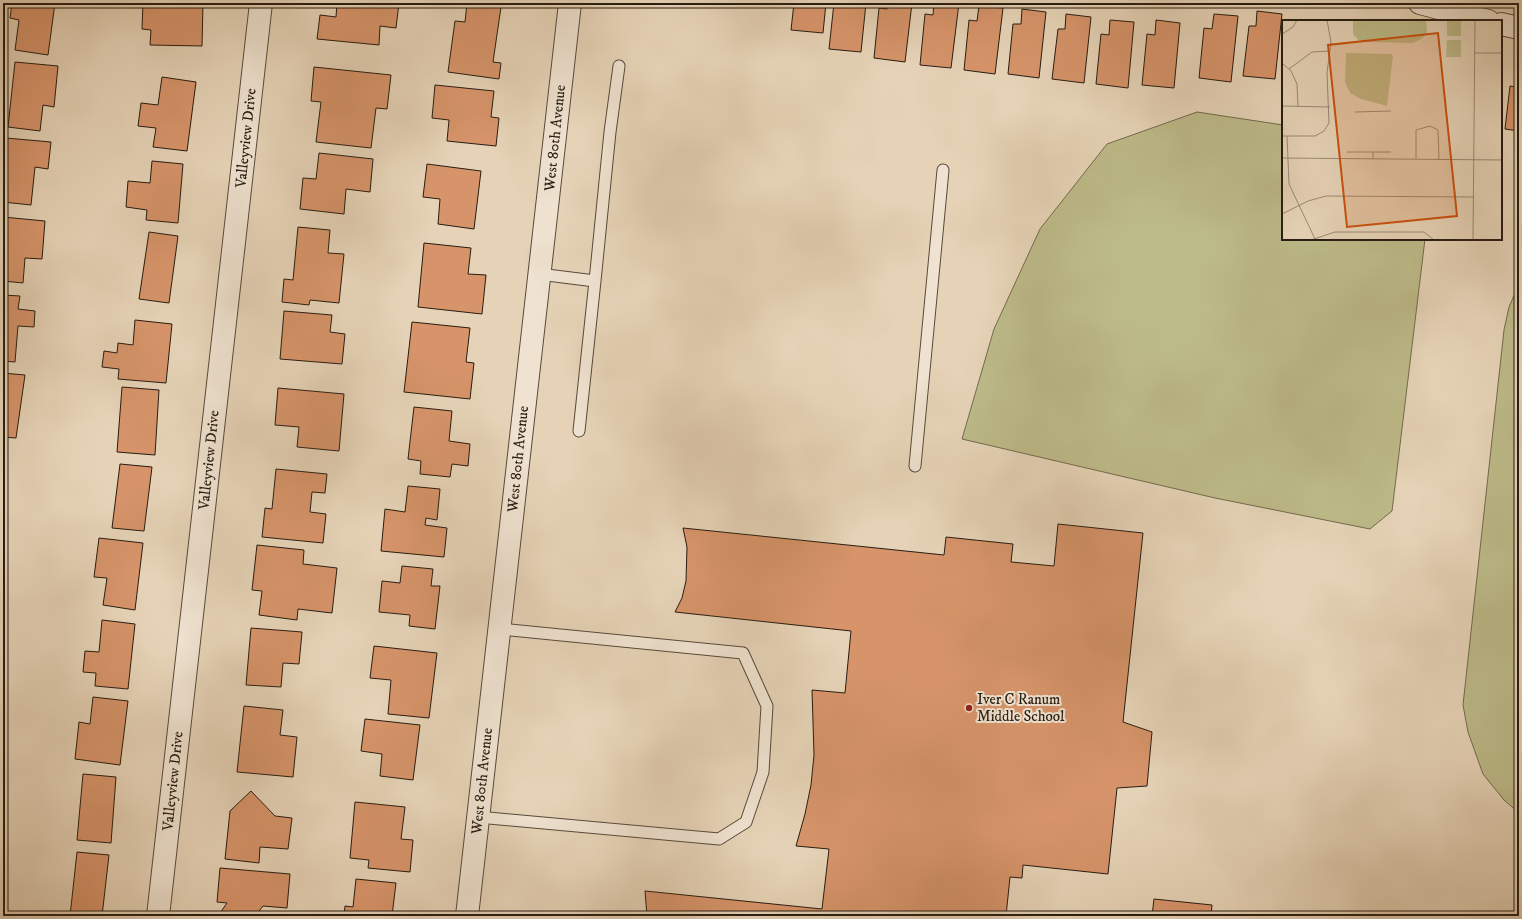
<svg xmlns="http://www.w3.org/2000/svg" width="1522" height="919" font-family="'IM FELL DW Pica',serif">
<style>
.green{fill:#bdba89;stroke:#726b4d}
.building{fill:#d7946a;stroke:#271c11}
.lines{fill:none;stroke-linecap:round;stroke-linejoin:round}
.service-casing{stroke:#574a3a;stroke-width:13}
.minor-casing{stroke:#574a3a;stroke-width:24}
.tertiary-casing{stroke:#574a3a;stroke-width:24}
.service{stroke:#efe2d0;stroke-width:11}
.minor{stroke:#efe2d0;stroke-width:22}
.tertiary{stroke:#efe2d0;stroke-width:22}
.poi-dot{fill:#8f2418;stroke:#efe2d0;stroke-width:1.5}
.labels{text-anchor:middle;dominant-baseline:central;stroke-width:4;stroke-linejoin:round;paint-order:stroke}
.street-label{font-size:15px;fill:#271c11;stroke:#efe2d0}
.poi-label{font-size:15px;fill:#271c11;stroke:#efe2d0;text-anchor:start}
.inset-road{fill:none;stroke:#9a8a75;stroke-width:1}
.view{fill:#cb500d;fill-opacity:0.15;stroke:#cb500d;stroke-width:2}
.inset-edge{fill:none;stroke:#271c11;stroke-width:2}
</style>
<rect width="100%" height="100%" fill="#e6d3b7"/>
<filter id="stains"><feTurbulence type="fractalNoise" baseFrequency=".005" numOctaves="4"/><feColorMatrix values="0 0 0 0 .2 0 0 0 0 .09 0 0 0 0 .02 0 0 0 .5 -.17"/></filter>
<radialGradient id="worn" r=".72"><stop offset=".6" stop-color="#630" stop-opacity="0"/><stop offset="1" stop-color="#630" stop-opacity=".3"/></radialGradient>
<path class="green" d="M1197,112L1283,125V239H1425L1392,511L1370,529L1215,498L962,439L994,329L1040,229L1107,144Z
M1519,284V813L1504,800L1483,774L1468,732L1463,705L1504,330L1509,307Z"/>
<path class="building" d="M12,3H55L48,55L15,50L19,20L10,18Z
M143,3H203L202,46L150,45L151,30L142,29Z
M337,3H399L396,28L380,26L379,45L317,39L320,15L336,17Z
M467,3L501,7L493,62L501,63L499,79L448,72L455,21L465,22Z
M794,3H826L823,33L791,30Z
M834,3H866L861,52L829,49Z
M888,3H912L905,62L874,58L879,8L887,9Z
M934,3H959L951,68L920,65L925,14L933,15Z
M979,6L1003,8L995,74L964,70L969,20L977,21Z
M1022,9L1046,12L1039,78L1008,74L1013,24H1021Z
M1257,11L1282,14L1275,79L1243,76L1249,26H1256Z
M1066,14L1091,17L1084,83L1052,79L1058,29H1065Z
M1214,14L1238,16L1231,82L1199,78L1204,28L1212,29Z
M1110,20L1134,22L1128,88L1096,84L1101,34L1109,35Z
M1156,20L1180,23L1174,88L1142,85L1147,34L1155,35Z
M15,62L58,66L54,107L43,105L40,131L8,127Z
M314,67L391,75L387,109L376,108L371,148L316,142L321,102L311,101Z
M1519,74V131L1505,129L1510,86L1518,87Z
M162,77L196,82L187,151L153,147L156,128L138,126L141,103L158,105Z
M435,85L494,91L491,117L499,118L496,146L447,141L449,120L432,118Z
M6,138L51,142L48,169L35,167L31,205L3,202V162Z
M319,153L373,159L370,192L346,189L344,214L300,209L303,178L316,179Z
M152,161L183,164L178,223L146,220L147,210L126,207L128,181L150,183Z
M427,164L481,171L474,229L438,224L440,199L423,197Z
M3,217L45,221L42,259L25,258L23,283L3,281Z
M298,227L330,230L328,253L344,254L339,303L310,300L309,305L282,302L284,279L293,280Z
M149,232L178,236L169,303L139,299Z
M424,243L471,248L468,274L486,275L482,314L418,307Z
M3,295L20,296L18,309L35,311L34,327L18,326L15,362L3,361Z
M284,311L332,315L330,332L345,334L342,364L280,359Z
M135,320L172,324L166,383L118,379L119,369L102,367L104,351L117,353L118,343L133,345Z
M412,322L470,328L466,362L474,363L470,399L404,392Z
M3,373L25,375L16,438L3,437Z
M122,387L159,390L155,455L117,452Z
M278,388L344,394L339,451L297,447L299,427L275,425Z
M414,407L452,411L449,441L470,444L468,466L452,464L450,477L420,474L421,461L408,459Z
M120,464L152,467L144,531L112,528Z
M276,469L327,474L325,493L312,492L310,512L326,514L323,543L262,537L265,508L272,509Z
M408,486L440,489L437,520L426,518L425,525L447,528L444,557L381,551L385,509L405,512Z
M1058,524L1143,533L1123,722L1152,732L1147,786L1117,788L1108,874L1023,865L1022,878L1010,877L1006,916H647L645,891L822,909L829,849L796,846L805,814L811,785L814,755L812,690L845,693L851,631L675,612L682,598L686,581L687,547L683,528L944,555L946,537L1013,544L1011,562L1054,566Z
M3,529H6L3,558Z
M99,538L143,543L135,610L103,605L107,578L94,577Z
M257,545L304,550L303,564L337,568L332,613L298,609L297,620L259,615L262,591L252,590Z
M402,566L433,569L431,586H440L435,629L409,626L410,615L379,612L382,581L400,583Z
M102,620L135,624L128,689L95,686L96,673L83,672L85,651L99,652Z
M251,628L302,632L299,664L283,663L281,687L246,685Z
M374,646L437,653L429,718L388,714L391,680L370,678Z
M93,697L128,701L120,765L75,759L79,722L90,724Z
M244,706L283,710L280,735L297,737L293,777L237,772Z
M365,719L420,725L413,780L380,776L382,754L361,751Z
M83,774L116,777L111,843L77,840Z
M251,791L275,816L292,818L288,849L260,847L259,863L225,859L230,811Z
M355,802L405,807L401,839L413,840L410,872L368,868L369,860L350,858Z
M77,852L109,855L102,916H70Z
M220,868L290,874L287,908L263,906L255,916H218L227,903L217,902Z
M356,879L396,883L392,916H344L345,906L353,907Z
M1154,899L1212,905L1211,916H1152Z"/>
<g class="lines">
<defs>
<path id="service" d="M539,274L595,281L610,132L619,66
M579,431L595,281
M915,466L943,170
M478,817L719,839L746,822L763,772L767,706L743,653L500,629"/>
<path id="minor" d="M1420,3L1488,21
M1501,24L1519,28
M158,916L261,3"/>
<path id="tertiary" d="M467,916L570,3"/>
</defs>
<use href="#service" class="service-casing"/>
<use href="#minor" class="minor-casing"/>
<use href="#tertiary" class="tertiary-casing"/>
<use href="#service" class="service"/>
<use href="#minor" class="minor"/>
<use href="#tertiary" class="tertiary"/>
</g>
<circle class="poi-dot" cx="969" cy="708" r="4"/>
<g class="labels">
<g class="street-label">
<text transform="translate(246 138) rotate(-84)">Valleyview Drive</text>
<text transform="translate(555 138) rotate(-84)">West 80th Avenue</text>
<text transform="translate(518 459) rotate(-84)">West 80th Avenue</text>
<text transform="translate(209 460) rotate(-84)">Valleyview Drive</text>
<text transform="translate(173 781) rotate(-84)">Valleyview Drive</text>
<text transform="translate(482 781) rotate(-84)">West 80th Avenue</text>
</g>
<g class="poi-label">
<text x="977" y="699">Iver C Ranum<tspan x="977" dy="17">Middle School</tspan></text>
</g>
</g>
<g transform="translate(1282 20)">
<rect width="220" height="220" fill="#e6d3b7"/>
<path d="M71,0H144L145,13L139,19L131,23L83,22L76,20L71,14ZM165,0H179V16H165ZM165,20H179V37H164ZM64,33L109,34L111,36L105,86L79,79L68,73L63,62Z" fill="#bdba89"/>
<path class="inset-road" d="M0,14L11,7L15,0M192,33H220M0,43L9,51L15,64L16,87M7,49L30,32L48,31M0,86L48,87M73,92L109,91M0,116H33L42,111L47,103L45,53L49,22L45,0M5,116L7,164L33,219M65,132H91V139M91,132H109M0,138L220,140M134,139V110L148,106L156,110L157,139M0,194L26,181L44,176L191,177M29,220L53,212H142L152,220M191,220L193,0"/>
<path class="view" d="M156,13L175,196L65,207L46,25Z"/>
<rect width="220" height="220" class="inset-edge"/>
</g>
<rect width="1522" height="919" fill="none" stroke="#e6d3b7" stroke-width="16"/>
<rect x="4" y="4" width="1514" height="911" fill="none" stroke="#271c11" stroke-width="2"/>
<rect x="8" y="8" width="1506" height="903" fill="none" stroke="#271c11"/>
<rect width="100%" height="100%" filter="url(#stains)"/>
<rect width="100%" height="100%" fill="url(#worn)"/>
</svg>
